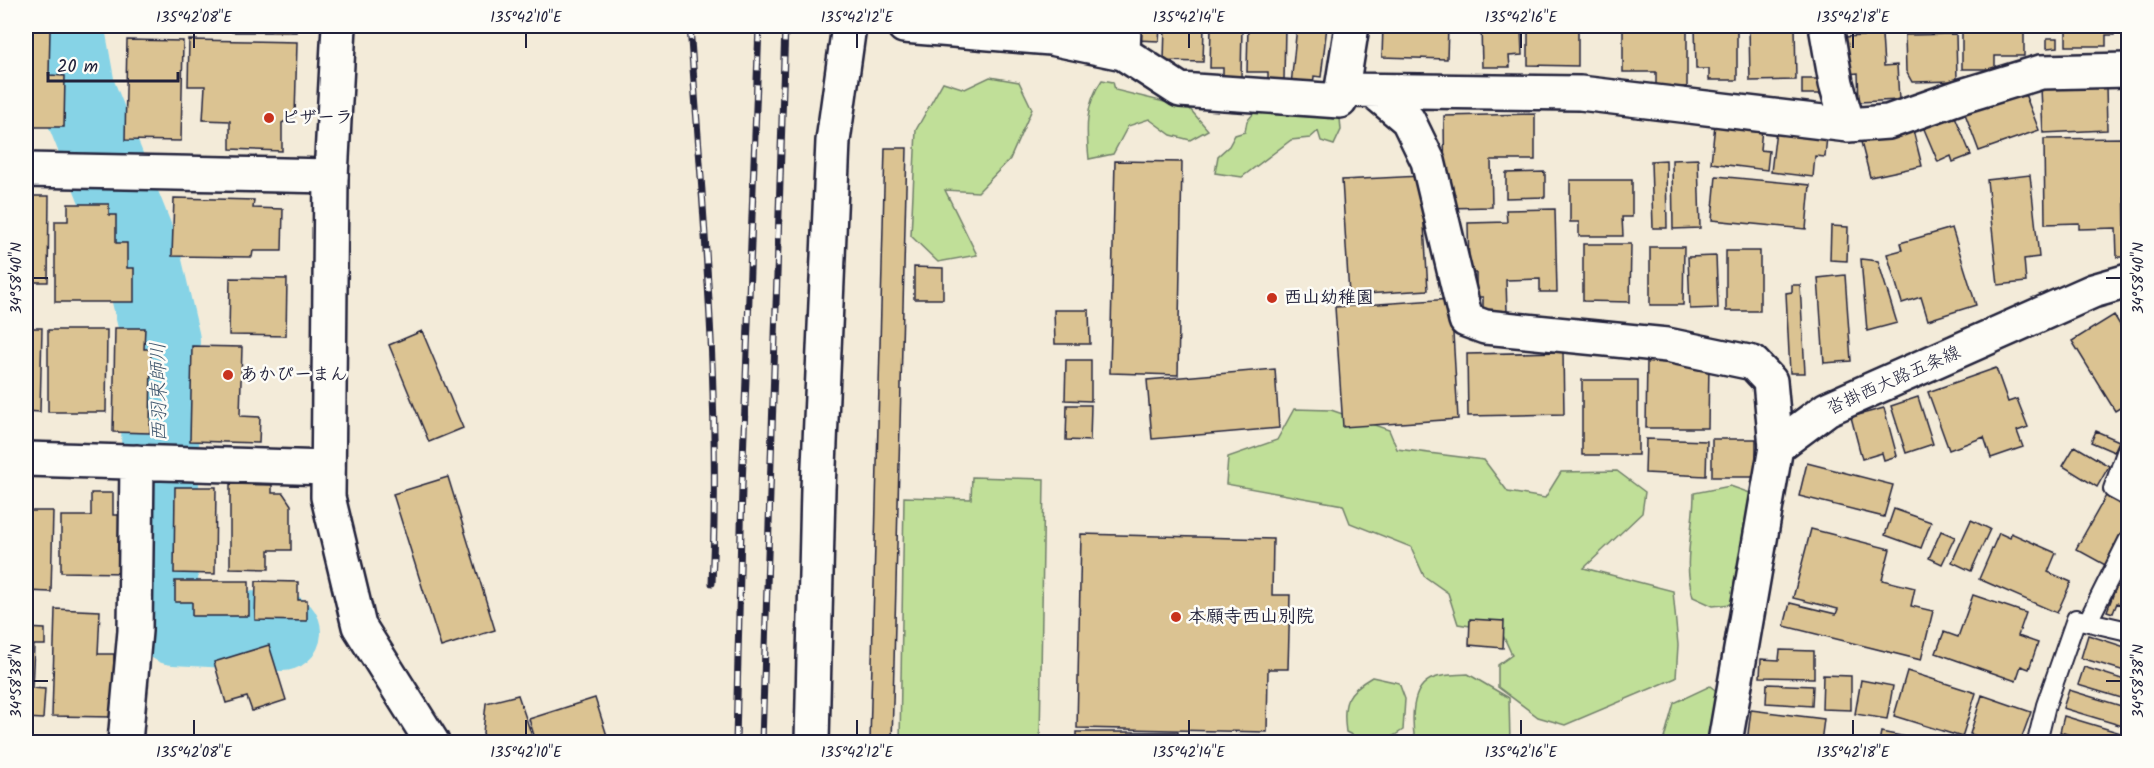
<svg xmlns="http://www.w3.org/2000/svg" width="2154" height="768" font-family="Kalam,'Klee One',sans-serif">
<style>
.green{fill:#c0df98;stroke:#71806a;stroke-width:1.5}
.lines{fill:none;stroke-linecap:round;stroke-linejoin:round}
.river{stroke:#86d3e6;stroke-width:78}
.building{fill:#dbc392;stroke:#22223b;stroke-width:1.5}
.lane-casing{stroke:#22223b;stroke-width:22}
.street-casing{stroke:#22223b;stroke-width:38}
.secondary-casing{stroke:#22223b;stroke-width:38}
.lane{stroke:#fdfcf7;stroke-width:18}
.street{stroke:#fdfcf7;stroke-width:33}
.secondary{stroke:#fdfcf7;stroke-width:33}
.rail-casing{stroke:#22223b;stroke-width:7}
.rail{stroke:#fdfcf7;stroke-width:4.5;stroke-dasharray:14;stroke-linecap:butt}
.ticks{fill:none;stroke:#22223b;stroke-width:2}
.poi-dot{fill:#c8321e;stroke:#fdfcf7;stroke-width:2}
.labels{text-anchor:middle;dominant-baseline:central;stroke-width:5;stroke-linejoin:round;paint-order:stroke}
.poi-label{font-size:18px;font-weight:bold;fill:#22223b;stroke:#fdfcf7;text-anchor:start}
.street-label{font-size:18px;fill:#22223b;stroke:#fdfcf7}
.water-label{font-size:20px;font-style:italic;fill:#40576e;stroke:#fdfcf7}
.neatline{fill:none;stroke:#22223b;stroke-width:2}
.ticks-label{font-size:15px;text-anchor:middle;fill:#22223b}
</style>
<rect width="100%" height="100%" fill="#f3ebd9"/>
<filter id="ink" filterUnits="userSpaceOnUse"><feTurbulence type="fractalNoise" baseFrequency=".0167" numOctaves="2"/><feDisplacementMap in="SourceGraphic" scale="12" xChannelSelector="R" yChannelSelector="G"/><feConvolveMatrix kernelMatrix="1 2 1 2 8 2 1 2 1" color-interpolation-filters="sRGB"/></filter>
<g filter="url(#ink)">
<path class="green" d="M990,77L1019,82L1032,109L1010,159L978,192L945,190L977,255L938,262L911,236L916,130L943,82L965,89Z
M1102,80L1113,82L1115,90L1189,108L1208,130L1190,140L1171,135L1149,119L1128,126L1113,154L1089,159C1086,130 1085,104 1102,80Z
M1261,105L1328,110L1340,118L1341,130L1334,145L1321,141L1318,131L1310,138L1291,140L1242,177L1215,173L1218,156L1229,146L1235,135L1245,132L1247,121Z
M1294,409L1331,410L1389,430L1397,449L1484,460L1508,492L1545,498L1561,472L1617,471L1645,492L1642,513L1584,568L1673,591L1678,645L1676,678L1565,725L1538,717L1498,687V665L1512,655L1501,631L1458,624L1448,593L1424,576L1411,547L1350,523L1343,505L1226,484L1228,457L1277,440Z
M972,477L1044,479L1040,742H900L904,497L971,499Z
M1730,486L1756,495L1740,603L1713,606L1693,597C1682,562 1694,529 1694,493Z
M1468,674L1509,698L1510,742H1415C1412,723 1409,686 1434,678C1444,674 1457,675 1468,674Z
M1372,677L1399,683L1405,699L1403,730C1382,745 1368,744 1346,732C1342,703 1346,692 1372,677Z
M1710,686L1719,693L1720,742H1663L1674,703Z
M1530,735L1553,736V742H1529Z
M1226,737L1229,742H1182V738Z"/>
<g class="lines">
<path class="river" d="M65,26L77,93L140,251L161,341L159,605L175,626L282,632"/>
</g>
<path class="building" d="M232,26H296V32H232Z
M1136,26H1160L1159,41L1135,40Z
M1165,26H1204L1203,62L1164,61Z
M1211,26H1242L1241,78H1223V68H1210Z
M1248,26H1285L1284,80H1268V72H1247Z
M1297,26H1327L1321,77L1314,76L1313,88L1291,85Z
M1383,26H1448L1447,59L1382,57Z
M1481,26H1521L1522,55L1509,56L1510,67H1482Z
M1528,26H1578V66L1528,65Z
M1623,26H1687V87H1656V72H1623Z
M1695,26H1737V80H1709V69H1696Z
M1749,26H1795L1796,80L1750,81Z
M1905,26H1933V30H1904Z
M1962,26H2024V56H1995V69H1962Z
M2066,26H2114V35H2106V46H2066Z
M26,29L50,30L49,75L65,76L64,127H26Z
M1956,34L1957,81L1912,82L1906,71L1905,35Z
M1882,35L1884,66L1897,65L1899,100L1859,102L1858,73L1847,74L1844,37Z
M2047,38H2058V47L2047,48Z
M127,40L183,41L181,141L125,140Z
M189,40L297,42L295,116L282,123V151L230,149V121L203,120L205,86H188Z
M1802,79H1821V94H1802Z
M2106,85L2107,130L2043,133L2041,88Z
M2023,89L2039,130L1979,151L1964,111Z
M1952,109L1971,155L1953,162L1951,156L1938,162L1921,122Z
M1535,114V160H1491L1492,207L1445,208L1444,116Z
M1715,124L1762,128L1760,150L1769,151L1767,170L1711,163Z
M1776,130L1827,136L1825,157L1815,156L1813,177L1771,172Z
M1913,130L1922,166L1870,177L1861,142Z
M2124,138L2125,257H2117L2116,228L2079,229V223L2045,224L2044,139Z
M885,148H907L892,742H870Z
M1698,159L1700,228L1673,229L1672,160Z
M1666,160L1667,228H1653L1651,161Z
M1115,161L1182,162L1178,375L1110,373Z
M1545,172V197L1506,198V173Z
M2030,175L2039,257L2024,259L2026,282L1998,285L1987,180Z
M1421,176L1428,290L1349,295L1342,180Z
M1716,176L1810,185L1806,229L1712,220Z
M1570,180H1632V217H1622L1623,236H1579V222H1570Z
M26,196H49L48,282H26Z
M174,198L254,200L253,208L283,209L282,251H253L252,257L172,256Z
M68,204H109V215H116V243H127V268H134V302H55V221H68Z
M1555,209L1557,292H1540V279L1506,280L1507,312L1483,313V297H1476V273H1469L1468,223L1507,222L1506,210Z
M1831,226L1848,227L1847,261L1830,260Z
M1952,228L1976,305L1928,320L1921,297L1902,303L1887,254L1902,250L1900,243Z
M1583,244H1631L1630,302L1583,301Z
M1650,247H1684L1683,305H1650Z
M1726,251H1760V311H1726Z
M1716,256L1718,308L1690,309L1688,257Z
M1861,259L1878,261L1897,323L1867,331Z
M914,267L943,268V299H914Z
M1845,275L1851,361L1824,363L1818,278Z
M230,278L287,279L286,336L229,335Z
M1792,285H1800L1805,373H1790L1786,293L1792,292Z
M1451,299L1458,419L1343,427L1335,307Z
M1054,310H1089L1090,344H1055Z
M2114,315L2128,338V403L2115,411L2072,341Z
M2128,315V330L2123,321Z
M26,328H42L40,412L26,411Z
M115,328H145L144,349H151L150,433L113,432Z
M48,330H107L106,412H48Z
M422,331L463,428L429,442L389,345Z
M192,346L242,347L240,416L260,417L259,443L190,441Z
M1563,352L1564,414L1468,416L1467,354Z
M1066,360H1091V401L1065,400Z
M1647,360L1709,362L1708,428H1646Z
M1996,368L2008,402L2017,399L2028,427L2017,431L2023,447L1991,458L1984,437L1949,450L1928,392Z
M1275,369L1279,428L1152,439L1147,380Z
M1582,380H1638V455H1582Z
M1918,397L1933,444L1906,453L1891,406Z
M1067,405H1091L1090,441L1066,440Z
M1884,408L1897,456L1884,460L1882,453L1862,459L1851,417Z
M2096,431L2119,441L2114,452L2091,442Z
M1646,439L1707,441L1706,476L1645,473Z
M1712,439H1756V477H1712Z
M2075,446L2109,466L2097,487L2063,466Z
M1807,463L1893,485L1884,517L1799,496Z
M448,477L495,630L441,647L393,494Z
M230,484L272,485V493H283L291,505V550H269V569L230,568Z
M175,487H216L215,574L174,573Z
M91,493H113V515H127L126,573L61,572V516H91Z
M2107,494L2128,506V527L2107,566L2076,549Z
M1894,509L1931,522L1921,548L1885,535Z
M26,511H53L51,592L26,591Z
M1971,520L1990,529L1971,571L1952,562Z
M1811,529L1890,549L1882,580L1915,588L1911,606L1933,611L1921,660L1784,626L1790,603L1836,614L1838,609L1793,598Z
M1941,531L1955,537L1942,564L1929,558Z
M1999,533L2010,538L2011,533L2056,553L2048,572L2071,582L2057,613L1979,579Z
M1081,534L1273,539L1272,595H1290L1288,669H1268L1267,732L1077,728Z
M2125,563L2128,565V608L2117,603L2113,613L2107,611Z
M175,581H249V616H192V602H175Z
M256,581L298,582V600H307V621L255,620Z
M1973,595L2026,613L2018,636L2038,643L2029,669L2021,666L2016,681L1936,653L1944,632L1958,637Z
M55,609L100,611L98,654H114L112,717L52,716Z
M1470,619L1504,621L1503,648L1469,645Z
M26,628L45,629V645H34L32,688L45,689L43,719L26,718Z
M2088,635L2128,648V672L2081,658Z
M269,645L286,700L252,711L247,697L226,703L214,662Z
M1780,650L1814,651V678L1760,677L1761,659L1779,660Z
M2084,667L2128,681V700L2078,685Z
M1907,671L1976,693L1962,737L1894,716Z
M1823,675L1851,676V710L1822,709Z
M1861,680L1893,686L1887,719L1855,714Z
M1767,684L1813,686L1812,706L1766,703Z
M2069,690L2128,708L2126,727L2063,708Z
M518,695L534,742H486L483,733L486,703Z
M1982,695L2031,712L2020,742H1996L1970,734Z
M595,698L609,742H536L529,719Z
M1751,710L1824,719L1821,742H1747Z
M2064,716L2124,734L2121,742H2094L2060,732Z
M1076,732H1178V742H1076Z
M1881,732L1927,741V742H1879Z"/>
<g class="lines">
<defs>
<path id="lane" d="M2128,447L2113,489L2128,497
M2088,621L2128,541
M2037,742L2046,705L2076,619L2128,631"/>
<path id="street" d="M904,26L1051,38L1123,53L1180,90L1340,101L1352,26
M1826,26L1836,83L1848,125
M1123,53L1124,26
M1343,90L1580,93L1848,125L1888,122L1959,97L2041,72L2128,70
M1375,92L1408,120L1428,161L1466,320L1485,327L1667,345L1753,363L1770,381L1776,447
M26,170L331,176
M26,459L328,468
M125,742L135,631L137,462"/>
<path id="secondary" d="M339,26L331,176L328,497L359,626L432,742
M812,742L818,489L833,141L849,26
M1725,742L1776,447L1827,409L2093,291L2128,281"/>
</defs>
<use href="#lane" class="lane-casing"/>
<use href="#street" class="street-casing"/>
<use href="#secondary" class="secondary-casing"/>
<use href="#lane" class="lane"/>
<use href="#street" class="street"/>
<use href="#secondary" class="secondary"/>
<defs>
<path id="rail" d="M690,26C703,211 721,397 712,583
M736,742L742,487L759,26
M762,742L785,26"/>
</defs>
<use href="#rail" class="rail-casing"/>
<use href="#rail" class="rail"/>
</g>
</g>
<path class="ticks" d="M194,33V48M526,33V48M857,33V48M1189,33V48M1521,33V48M1853,33V48M33,278H48M2106,278H2121M33,681H48M2106,681H2121M194,720V735M526,720V735M857,720V735M1189,720V735M1521,720V735M1853,720V735"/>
<g class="poi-dot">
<circle cx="269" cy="118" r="6"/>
<circle cx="1272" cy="298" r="6"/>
<circle cx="228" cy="375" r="6"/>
<circle cx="1176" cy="617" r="6"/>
</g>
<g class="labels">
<g class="poi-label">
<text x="281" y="118">ピザーラ</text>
<text x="1284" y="298">西山幼稚園</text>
<text x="240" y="375">あかぴーまん</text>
<text x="1188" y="617">本願寺西山別院</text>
</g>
<g class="street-label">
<text transform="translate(1894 381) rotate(-24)">沓掛西大路五条線</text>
</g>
<g class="water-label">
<text transform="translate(160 392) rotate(-91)">西羽束師川</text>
</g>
</g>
<rect width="2154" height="768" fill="none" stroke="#fdfcf7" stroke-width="66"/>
<path d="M48 72v9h130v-9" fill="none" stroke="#22223b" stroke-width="3"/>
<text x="57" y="72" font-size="18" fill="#22223b" stroke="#fdfcf7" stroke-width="4.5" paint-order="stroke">20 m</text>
<rect x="33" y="33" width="2088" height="702" class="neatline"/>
<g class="ticks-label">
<text x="194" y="22">135°42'08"E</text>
<text x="526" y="22">135°42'10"E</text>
<text x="857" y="22">135°42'12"E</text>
<text x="1189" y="22">135°42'14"E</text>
<text x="1521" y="22">135°42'16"E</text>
<text x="1853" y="22">135°42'18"E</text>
<text transform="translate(16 278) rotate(-90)" y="5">34°58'40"N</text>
<text transform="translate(2138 278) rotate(-90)" y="5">34°58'40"N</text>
<text transform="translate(16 681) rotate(-90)" y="5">34°58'38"N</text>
<text transform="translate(2138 681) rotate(-90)" y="5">34°58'38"N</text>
<text x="194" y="757">135°42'08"E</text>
<text x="526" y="757">135°42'10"E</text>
<text x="857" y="757">135°42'12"E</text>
<text x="1189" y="757">135°42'14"E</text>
<text x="1521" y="757">135°42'16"E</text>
<text x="1853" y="757">135°42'18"E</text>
</g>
</svg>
